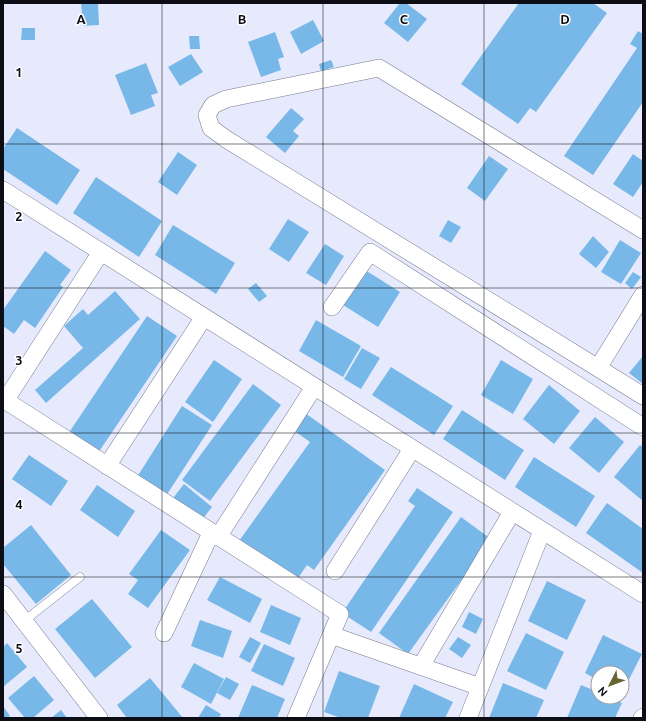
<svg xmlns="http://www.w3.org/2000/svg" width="646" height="721" font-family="Ubuntu,sans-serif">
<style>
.building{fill:#78b8e8}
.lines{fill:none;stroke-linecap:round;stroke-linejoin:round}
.lane-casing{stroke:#787b8f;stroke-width:9}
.street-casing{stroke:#787b8f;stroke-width:18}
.lane{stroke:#fff;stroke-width:8}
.street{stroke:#fff;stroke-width:17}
.grid{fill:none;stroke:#0d0e15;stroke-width:1;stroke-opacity:0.55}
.grid-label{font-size:13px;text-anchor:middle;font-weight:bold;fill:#0d0e15;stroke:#fff;stroke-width:3;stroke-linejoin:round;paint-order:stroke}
</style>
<rect width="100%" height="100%" fill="#e7eafc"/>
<path class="building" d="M81,3H98L99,25L83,26Z
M400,3H406L427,19L408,42L384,23Z
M519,3H593L607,13L536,112L530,108L518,124L461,84Z
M313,20L324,41L301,54L290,32Z
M22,28H35V40H21Z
M638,31L643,34V102L593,175L564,156L637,48L630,44Z
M275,32L284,57L278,59L281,70L261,77L248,42Z
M189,36H199L200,49H190Z
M191,54L203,72L180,86L168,67Z
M331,60L334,67L321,71L319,64Z
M146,63L158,93L151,95L155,106L131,115L115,75Z
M291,108L304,119L293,131L299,136L285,153L266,137Z
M17,128L80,170L57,205L3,169V149Z
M178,152L197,165L177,195L158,182Z
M633,154L643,161V182L633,197L613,184Z
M489,156L508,169L485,201L467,188Z
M96,177L162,221L139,257L73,213Z
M288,219L309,232L289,262L269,249Z
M448,220L461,227L451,243L439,236Z
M173,225L235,263L216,294L155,255Z
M593,236L609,252L596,268L579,254Z
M620,240L641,253L621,284L601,272Z
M325,244L344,256L326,285L306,273Z
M45,251L71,270L60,285L63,287L35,328L24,320L14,334L3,326V310Z
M365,270L400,292L378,327L343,305Z
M633,272L641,277L632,289L625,283Z
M256,283L267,296L259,302L248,289Z
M115,291L140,319L46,403L35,390L83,348L64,326L83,309L88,315Z
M147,316L177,336L98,453L68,434Z
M316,320L361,346L343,377L299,351Z
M362,348L380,358L361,389L344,379Z
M643,356V384L629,373Z
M214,360L242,379L213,422L185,402Z
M501,360L533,379L513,414L481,395Z
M391,367L453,406L434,435L372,395Z
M253,384L281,405L210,501L182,480Z
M549,385L580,411L554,444L523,419Z
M182,406L212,425L166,496L137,477Z
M462,410L524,450L505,480L443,439Z
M305,413L385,470L314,570L307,565L296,581L239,541L310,442L293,430Z
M595,417L624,442L599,473L569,448Z
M640,445L643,447V501L614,477Z
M29,455L68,481L51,506L12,479Z
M534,457L595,496L576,527L515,487Z
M184,484L212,507L201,521L173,498Z
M97,485L135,511L118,537L80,510Z
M417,488L453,512L371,632L342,613L415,506L408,501Z
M607,503L643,529V573L586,533Z
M461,517L491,539L408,654L379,633Z
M31,525L71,575L36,604L3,564V548Z
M161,530L190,550L148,608L128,594L138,580L129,574Z
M220,577L262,599L250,623L207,600Z
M547,581L586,600L567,640L528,621Z
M92,599L132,647L95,678L55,629Z
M271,605L301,618L290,645L260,632Z
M469,612L483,619L476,634L462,627Z
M200,620L232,631L223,658L191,646Z
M526,633L564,652L546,690L507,671Z
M603,635L642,654L622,693V673H598V680L585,673Z
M250,637L261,643L250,663L239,657Z
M458,637L471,645L462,658L449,649Z
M7,643L27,667L3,687V647Z
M264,644L295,658L283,686L251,671Z
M194,663L224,679L211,704L181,687Z
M339,671L380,686L368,718H341L324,712Z
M34,676L54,700L33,718H25L8,698Z
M226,677L239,684L230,700L217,693Z
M150,678L183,718H127L117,705Z
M503,683L544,700L536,718H489Z
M414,684L453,702L445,718H399Z
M252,685L285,699L277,718H238Z
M581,685L598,692V697H609L622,703L615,718H567Z
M206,705L221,714L219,718H198Z
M3,706L10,716L7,718H3Z
M61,710L67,718H51Z"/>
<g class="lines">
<defs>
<path id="lane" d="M24,621L80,577"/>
<path id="street" d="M3,190L643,594
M643,230L379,68L226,99L213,105L207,115L211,128L226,139L598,368L643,295
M332,307L370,252L643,427
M598,368L643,396
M3,399L340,614L296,718
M5,401L101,252
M107,466L204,317
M218,537L314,387
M335,571L412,449
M3,594L99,718
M164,633L211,533
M331,635L480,687
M421,666L512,512
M468,718L542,531
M642,718L643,717"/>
</defs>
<use href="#lane" class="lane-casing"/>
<use href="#street" class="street-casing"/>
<use href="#lane" class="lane"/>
<use href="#street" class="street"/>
</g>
<path class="grid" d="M162,3V718M323,3V718M484,3V718M3,144H643M3,288H643M3,433H643M3,577H643"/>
<g class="grid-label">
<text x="81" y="24">A</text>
<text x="242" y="24">B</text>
<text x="404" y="24">C</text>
<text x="565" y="24">D</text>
<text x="19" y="77">1</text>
<text x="19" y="221">2</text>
<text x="19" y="365">3</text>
<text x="19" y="509">4</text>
<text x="19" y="653">5</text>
</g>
<rect width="646" height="721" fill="none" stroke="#0d0e15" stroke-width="8"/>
<g transform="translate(610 685) rotate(228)"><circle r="19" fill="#ffffff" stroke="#9e9fa1"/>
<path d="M0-3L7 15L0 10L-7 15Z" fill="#66632f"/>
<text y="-6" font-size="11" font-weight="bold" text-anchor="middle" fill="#0d0e15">N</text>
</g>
</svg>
